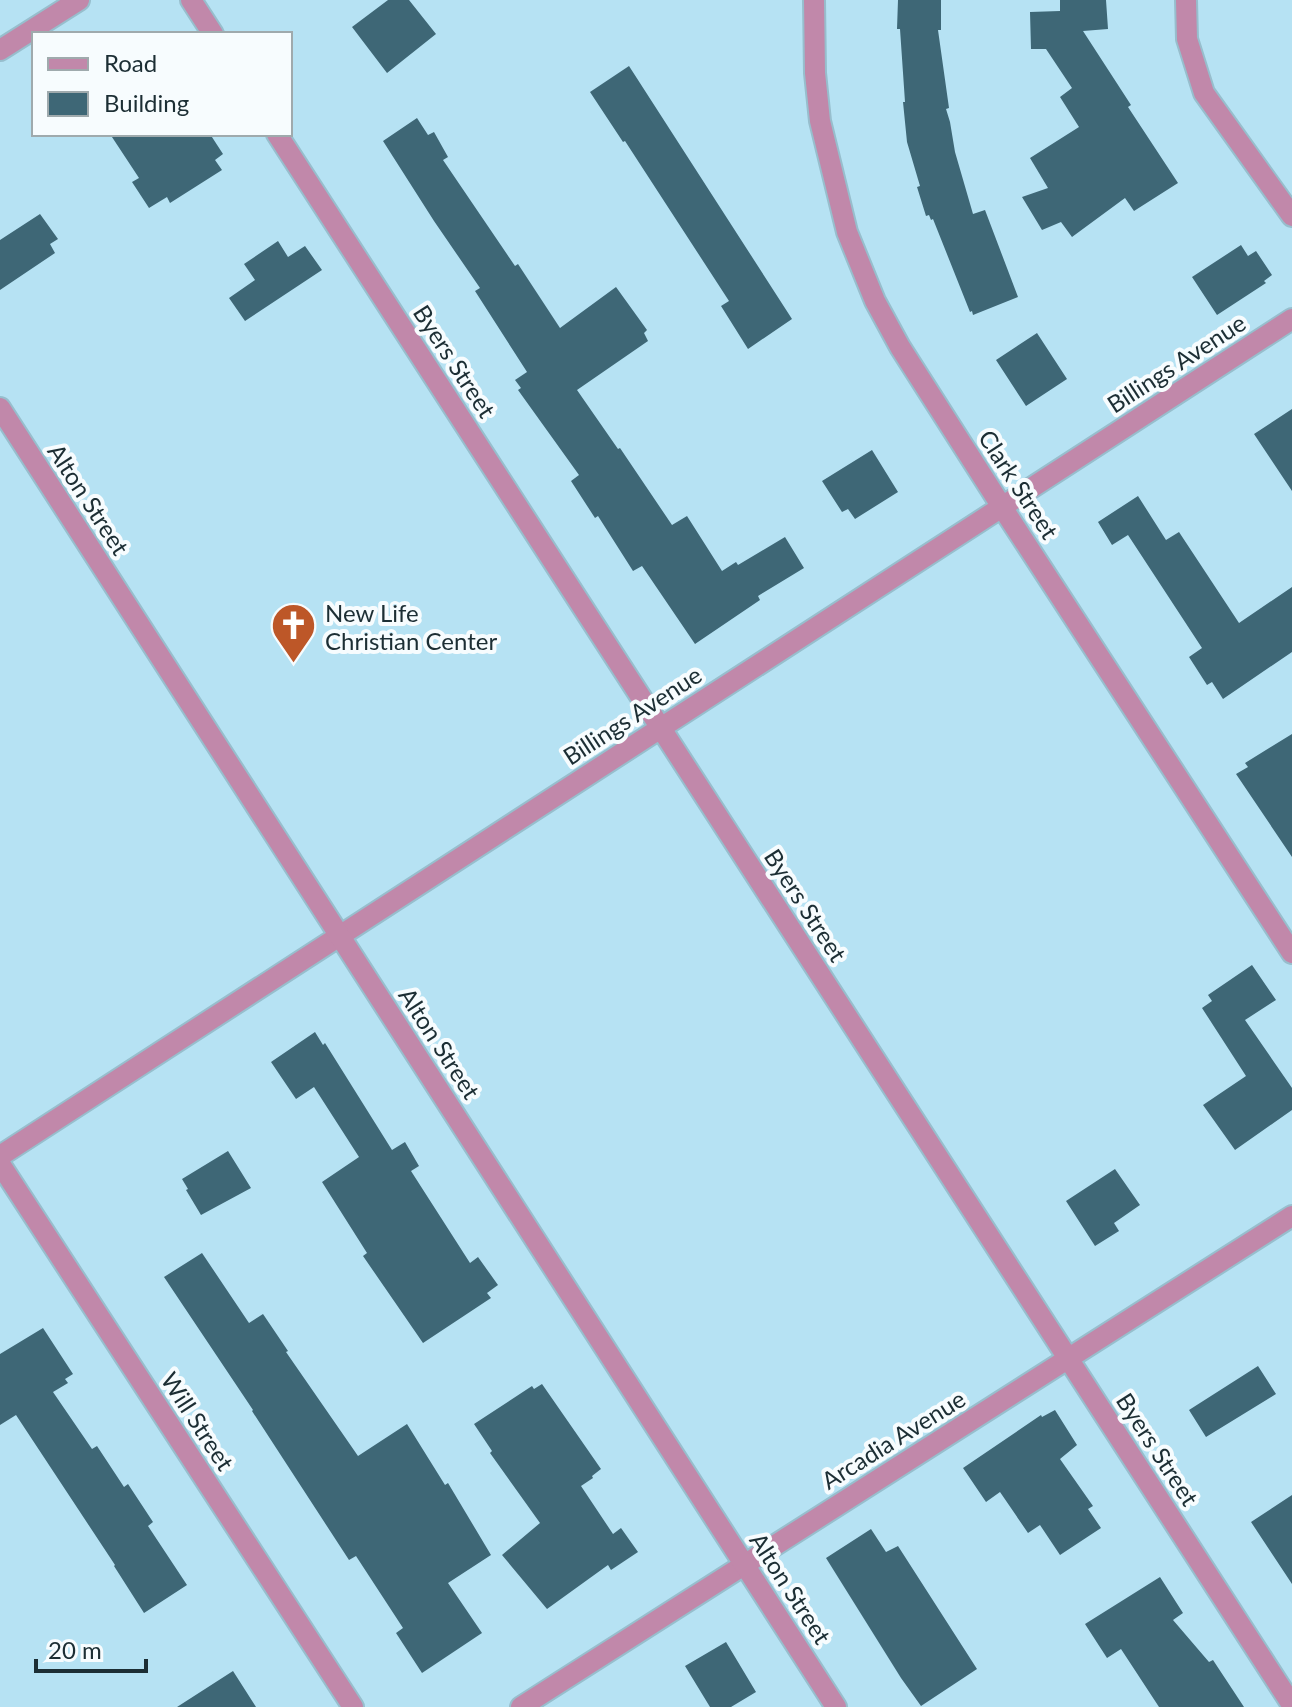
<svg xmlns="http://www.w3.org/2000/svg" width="1292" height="1707" font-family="Lato,sans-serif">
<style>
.building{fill:#3e6776}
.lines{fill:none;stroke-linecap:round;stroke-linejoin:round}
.minor-casing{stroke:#97becd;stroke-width:24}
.tertiary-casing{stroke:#97becd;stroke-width:24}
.minor{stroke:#c188aa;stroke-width:20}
.tertiary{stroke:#c188aa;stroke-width:20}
.labels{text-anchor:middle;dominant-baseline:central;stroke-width:8;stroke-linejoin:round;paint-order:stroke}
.street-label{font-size:24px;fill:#1c2e34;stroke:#f7fcfe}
.poi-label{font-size:24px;fill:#1c2e34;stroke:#f7fcfe;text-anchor:start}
</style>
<rect width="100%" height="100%" fill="#b6e2f3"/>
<path class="building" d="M388,0H409L436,34L387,73L352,27Z
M898,0H941V30H938L949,108L946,109L950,122L955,152L973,214L985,210L1018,297L973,315L972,311L970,312L933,219L931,220L929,215L926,216L917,187L920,186L907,142L903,102H905L900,29H897Z
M1060,0H1106L1108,29L1083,31L1131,105L1128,107L1178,183L1134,211L1125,198L1072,237L1061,222L1042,230L1022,197L1048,188L1030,158L1079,127L1060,97L1072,88L1046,49H1031L1030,12L1060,11Z
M629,66L792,319L748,349L721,306L729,301L625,141L623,142L590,92Z
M417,118L428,135L434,132L448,157L443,160L515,266L518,264L560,328L616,287L647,330L644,333L648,341L577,390L618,449L620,448L672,525L687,516L722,571L736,562L738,565L785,537L804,568L758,596L760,600L695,644L642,566L633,571L598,516L595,518L571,481L579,475L518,390L521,388L515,380L527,372L475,291L480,288L434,221L383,141Z
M110,134H210L223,154L215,160L222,170L170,203L167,197L149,208L132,182L139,178Z
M40,214L58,239L50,244L55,253L0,290V240Z
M278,241L288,257L305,246L322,270L245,321L229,298L255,280L244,264Z
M1241,245L1248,256L1256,251L1272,275L1264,281L1266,283L1217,315L1192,277Z
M1037,333L1067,379L1026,406L996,360Z
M1292,409V491L1254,434Z
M872,450L898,492L855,519L848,509L842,512L822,481Z
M1138,496L1166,540L1179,532L1239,623L1292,587V652L1223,699L1212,682L1207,685L1189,657L1202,648L1128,535L1112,545L1098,522Z
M1292,734V857L1236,774L1248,767L1245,763Z
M1252,965L1276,1000L1245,1020L1292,1088V1110L1235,1150L1203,1105L1246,1076L1202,1008L1212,1001L1208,995Z
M315,1032L323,1045L325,1043L392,1150L405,1142L419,1166L411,1171L470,1263L478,1257L498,1285L487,1293L491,1298L423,1343L363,1256L367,1253L322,1182L359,1157L314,1087L296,1099L271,1062Z
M228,1151L251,1188L201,1215L186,1190L188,1189L182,1179Z
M1115,1169L1140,1205L1114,1223L1119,1231L1095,1246L1066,1201Z
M202,1253L249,1323L263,1314L288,1351L286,1352L358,1456L407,1424L445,1485L448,1483L491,1555L448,1583L482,1633L422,1673L396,1633L403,1628L356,1556L349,1560L252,1411L253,1410L164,1277Z
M43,1328L73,1374L65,1379L68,1383L53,1392L92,1449L97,1446L124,1487L128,1484L153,1522L148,1526L187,1585L144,1613L114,1566L115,1565L16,1415L0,1425V1354Z
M1258,1366L1276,1394L1206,1437L1189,1410Z
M542,1384L601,1469L592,1476L593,1478L581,1486L613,1534L621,1528L638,1552L611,1570L608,1565L547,1609L502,1555L540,1523L490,1453L492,1451L474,1424L532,1386L534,1389Z
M1055,1410L1077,1445L1060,1459L1093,1506L1088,1509L1101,1528L1060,1555L1040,1525L1028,1533L1000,1492L986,1502L963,1468L1041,1415L1042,1417Z
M1292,1495V1584L1251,1522Z
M871,1529L886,1552L898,1546L977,1669L921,1706L901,1678L826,1558Z
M1160,1577L1183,1613L1173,1620L1209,1662L1213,1660L1244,1707H1159L1121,1649L1107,1658L1085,1624Z
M726,1642L756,1692L731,1707H710L685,1666Z
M233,1671L256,1707H177Z"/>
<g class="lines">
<defs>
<path id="minor" d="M191,0L213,34
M814,0L815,73L820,121L847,232L875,301L900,347L1002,507L1292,953
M1186,0L1187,39L1204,93L1292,216
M0,50L79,0
M277,134L1292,1705
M0,1156L1292,319
M0,1164L353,1707
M521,1707L1292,1216"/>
<path id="tertiary" d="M0,408L836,1707"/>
</defs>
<use href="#minor" class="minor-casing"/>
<use href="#tertiary" class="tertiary-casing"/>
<use href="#minor" class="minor"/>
<use href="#tertiary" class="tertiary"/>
</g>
<defs>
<symbol id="church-pin" viewBox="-11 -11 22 30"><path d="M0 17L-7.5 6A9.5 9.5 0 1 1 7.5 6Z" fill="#bd5728" stroke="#f7fcfe"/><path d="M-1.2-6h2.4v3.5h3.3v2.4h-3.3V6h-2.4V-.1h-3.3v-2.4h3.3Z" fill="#fff"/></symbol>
</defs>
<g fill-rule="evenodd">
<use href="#church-pin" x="268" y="600" width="51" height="69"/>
</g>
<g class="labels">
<g class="street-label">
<text transform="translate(455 361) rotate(57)">Byers Street</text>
<text transform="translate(1176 363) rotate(-33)">Billings Avenue</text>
<text transform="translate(1019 484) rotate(57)">Clark Street</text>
<text transform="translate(89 499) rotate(57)">Alton Street</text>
<text transform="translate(632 715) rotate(-33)">Billings Avenue</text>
<text transform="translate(806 905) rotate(57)">Byers Street</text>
<text transform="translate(440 1043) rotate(57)">Alton Street</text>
<text transform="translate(198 1421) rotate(57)">Will Street</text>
<text transform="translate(893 1439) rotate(-32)">Arcadia Avenue</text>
<text transform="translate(1158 1449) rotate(57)">Byers Street</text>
<text transform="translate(791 1588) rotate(57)">Alton Street</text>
</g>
<g class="poi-label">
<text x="325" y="612">New Life<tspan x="325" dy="28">Christian Center</tspan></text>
</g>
</g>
<rect x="32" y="32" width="260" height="104" fill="#f7fcfe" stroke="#9faaad" stroke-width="2"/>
<rect x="48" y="58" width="40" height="12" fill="#c188aa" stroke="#9faaad" stroke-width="2"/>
<text x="104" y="72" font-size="24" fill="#1c2e34">Road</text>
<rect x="48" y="92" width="40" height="24" fill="#3e6776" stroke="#9faaad" stroke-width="2"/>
<text x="104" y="112" font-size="24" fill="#1c2e34">Building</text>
<path d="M36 1659v12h110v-12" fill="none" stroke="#1c2e34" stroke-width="4"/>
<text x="48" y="1659" font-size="24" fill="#1c2e34" stroke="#f7fcfe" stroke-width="6" paint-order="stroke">20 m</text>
</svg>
